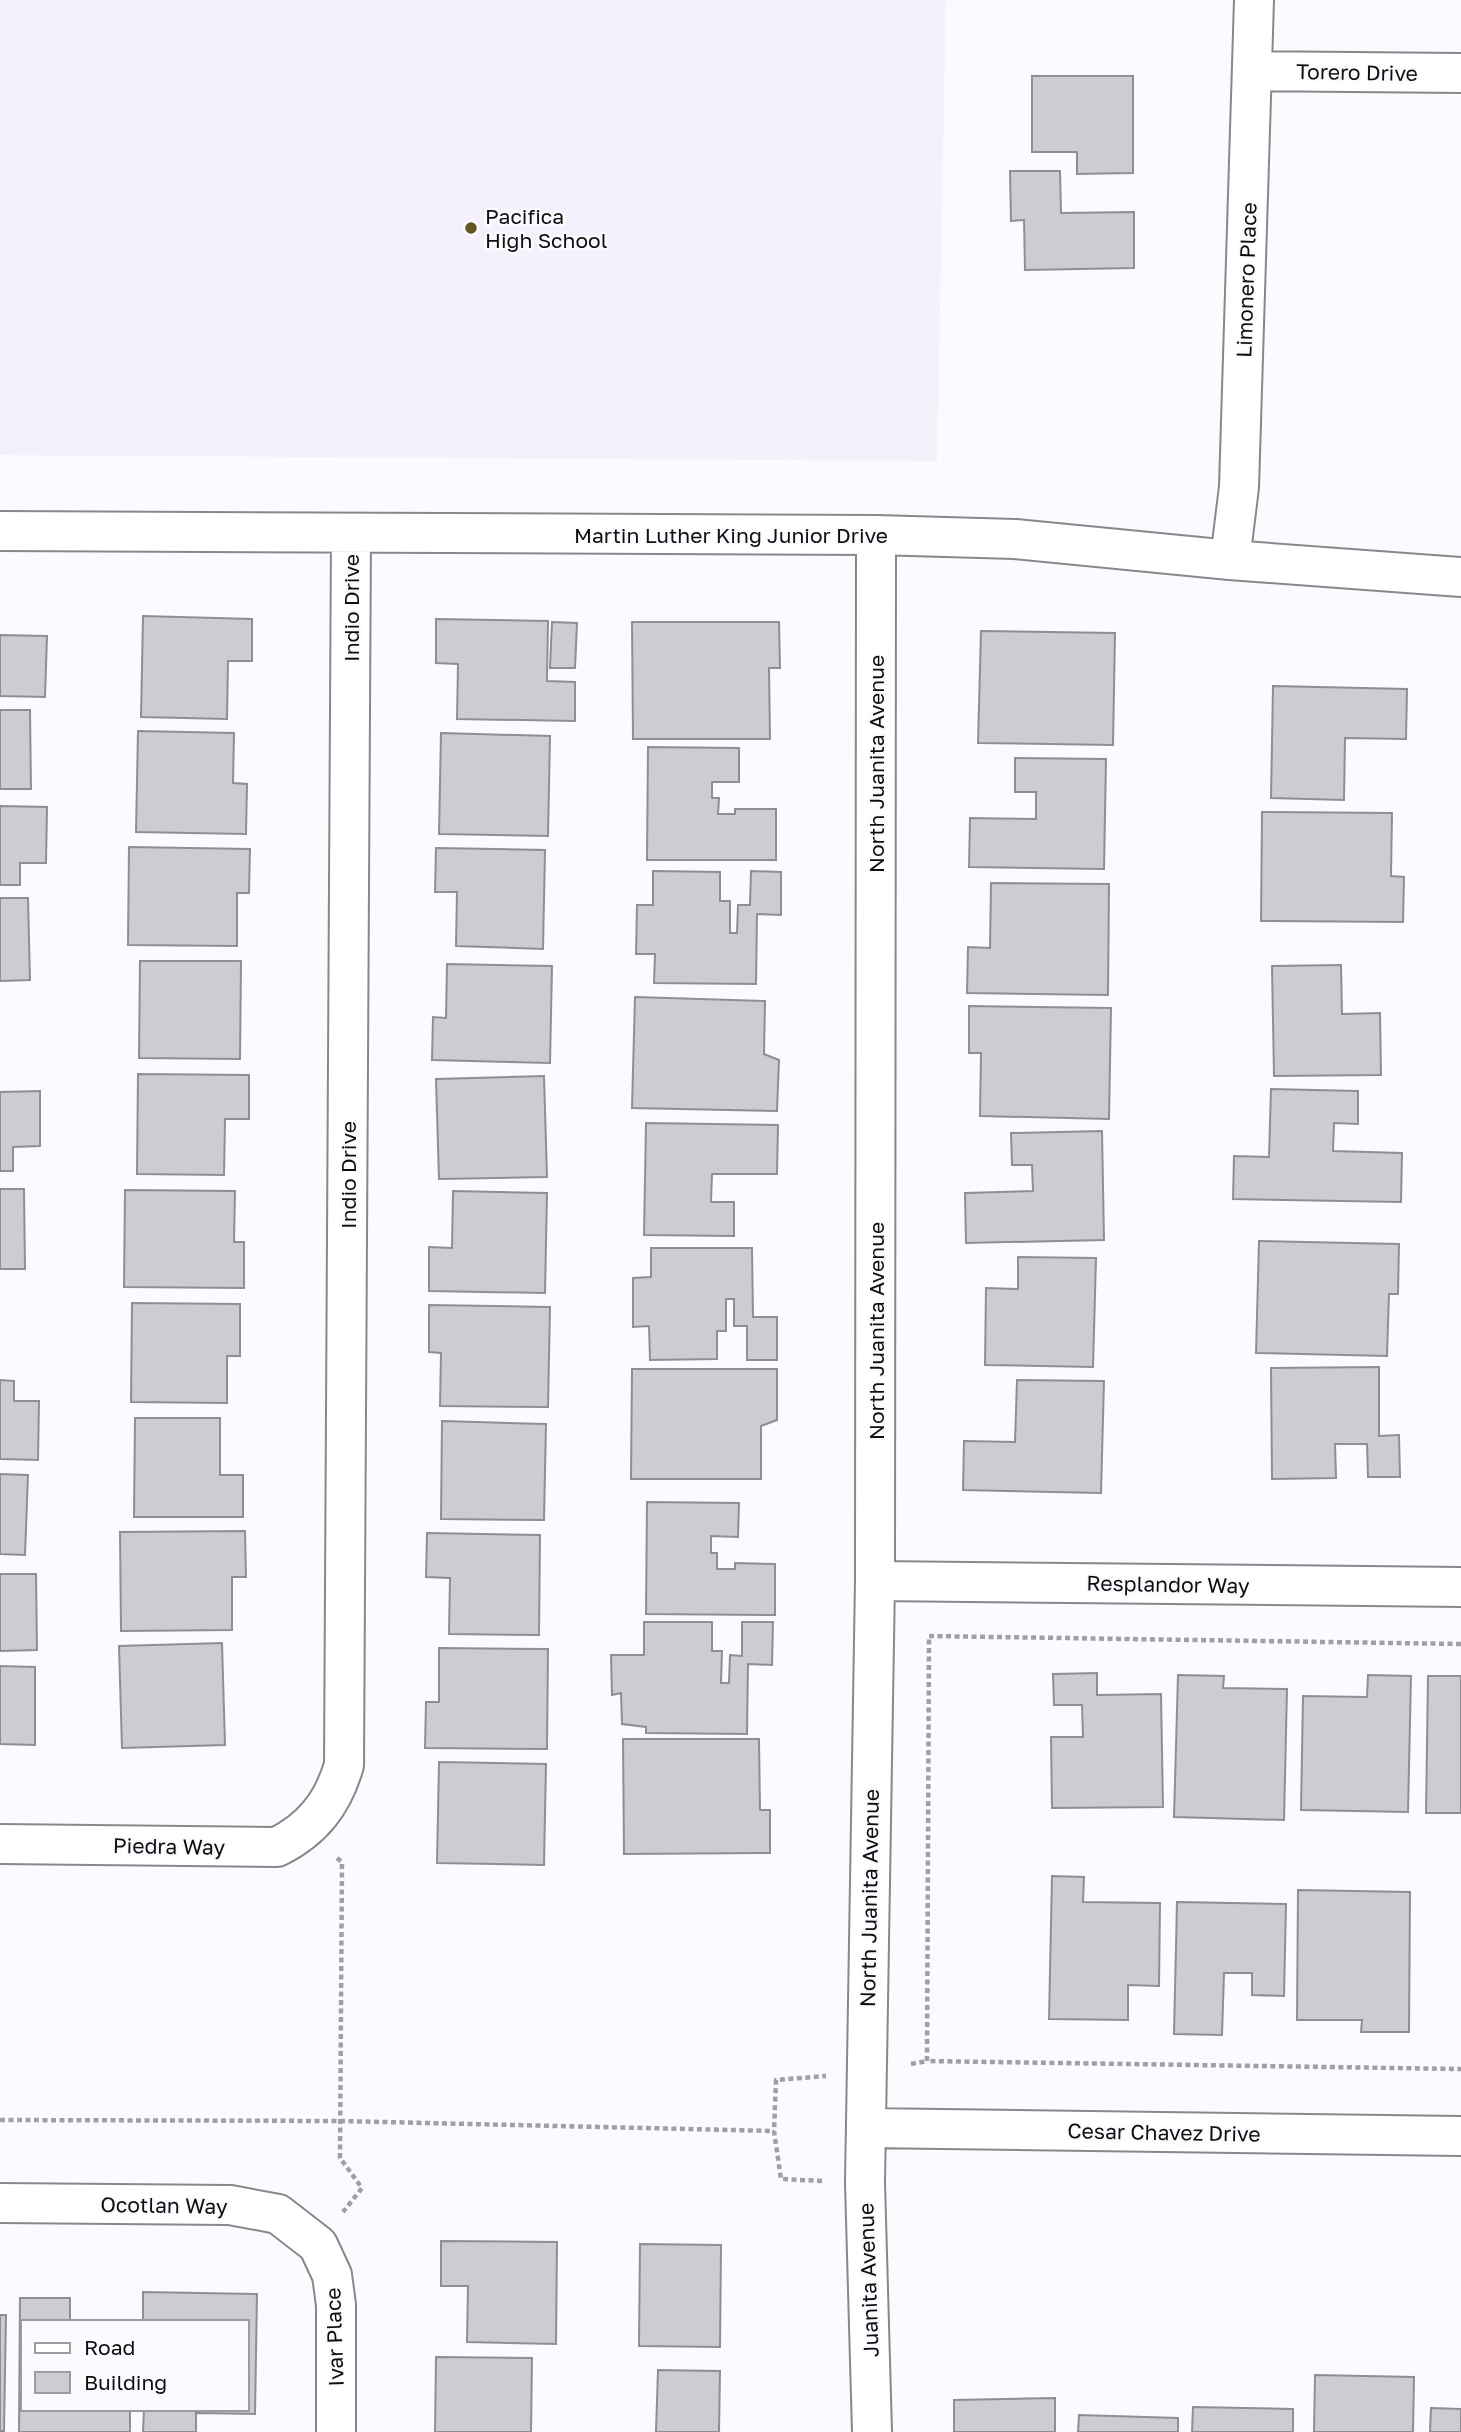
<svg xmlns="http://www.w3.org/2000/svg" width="1461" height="2432" font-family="'Golos Text',sans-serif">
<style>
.built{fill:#f4f1fd}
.building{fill:#cdccd0;stroke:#8f8e92;stroke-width:2}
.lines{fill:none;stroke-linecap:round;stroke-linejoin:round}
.minor-casing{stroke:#88878b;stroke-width:42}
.path{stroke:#a09fa2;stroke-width:4.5;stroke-dasharray:5 3.5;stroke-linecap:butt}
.minor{stroke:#fff;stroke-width:38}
.poi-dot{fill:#655623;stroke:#fbfafe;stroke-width:2.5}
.labels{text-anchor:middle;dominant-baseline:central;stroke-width:5;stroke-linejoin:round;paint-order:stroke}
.street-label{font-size:21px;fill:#0e0e0f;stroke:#fbfafe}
.poi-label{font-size:21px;fill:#0e0e0f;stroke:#fbfafe;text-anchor:start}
</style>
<rect width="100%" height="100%" fill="#fbfafe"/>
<path class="built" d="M0,0H946L937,461L0,455Z"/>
<path class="building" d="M1032,76H1133V173L1077,174V152H1032Z
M1010,171H1060L1061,213L1134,212V268L1025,270L1024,220L1011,221Z
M143,616L252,619V661H228L227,719L141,717Z
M436,619L548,621L547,681L575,682V721L457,719L458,664L436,663Z
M552,622L577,623L575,668H550Z
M632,622H779L780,668H769L770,739H633Z
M981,631L1115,633L1113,745L978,743Z
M0,635L47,636L45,697L0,696Z
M1273,686L1407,689L1406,739L1345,738L1344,800L1271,798Z
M0,710H30L31,789H0Z
M138,731L234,733L233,783L247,784L246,834L136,832Z
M441,733L550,736L548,836L439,834Z
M648,747L739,748V782H712V798H719L718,814H735V809H776V860H647Z
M1015,758L1106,759L1104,869L969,867L970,818L1036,819V792H1015Z
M0,806L47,807L46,863H20V885H0Z
M1262,812L1392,813L1391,876L1404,877L1403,922L1261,921Z
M129,847L250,849L249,893H237V946L128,945Z
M436,848L545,850L543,949L456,946L457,892H435Z
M653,871L720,872V901H730V933H737L738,905H750L751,871L781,872V915L757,914L756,984L654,983L655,954H636L637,905H653Z
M991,883L1109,884L1108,995L967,993L968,947L990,948Z
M0,898H28L30,980L0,981Z
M140,961H241L240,1059L139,1058Z
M447,964L552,966L550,1063L432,1060L433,1017L446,1018Z
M1341,965L1342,1014L1380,1013L1381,1075L1274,1076L1272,966Z
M635,997L765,1001L764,1054L779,1060L777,1111L632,1108Z
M969,1006L1111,1008L1109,1119L980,1116L981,1053H969Z
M138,1074L249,1075V1119H225L224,1175L137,1174Z
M544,1076L547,1177L439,1179L436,1079Z
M1271,1089L1358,1091V1124L1334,1123L1333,1151L1402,1153L1401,1202L1233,1199L1234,1156L1269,1157Z
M40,1091V1146L13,1147V1171H0V1092Z
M646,1123L778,1125L777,1174H712L711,1202H734V1236L644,1235Z
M1102,1131L1104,1240L966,1243L965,1193L1033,1191L1032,1165H1012L1011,1133Z
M0,1189H24L25,1269H0Z
M125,1190L235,1191L234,1242H244V1288L124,1287Z
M453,1191L547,1193L545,1293L429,1291V1247L452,1248Z
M1259,1241L1399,1244L1398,1294H1389L1387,1356L1256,1353Z
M651,1248H752L753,1317H777V1360H747V1326H734V1299H726V1331H717V1359L650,1360L649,1326L633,1327V1278L651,1277Z
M1018,1257L1096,1258L1093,1367L985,1365L986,1288L1018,1289Z
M132,1303L240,1304V1356H227V1403L131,1402Z
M429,1305L550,1307L548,1407L440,1406L441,1353L429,1352Z
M1379,1367V1436L1399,1435L1400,1477H1368L1367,1444H1335L1336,1478L1272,1479L1271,1368Z
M632,1369H777V1420L761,1426V1479H631Z
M0,1380L14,1381V1401H39L38,1460L0,1459Z
M1017,1380L1104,1381L1101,1493L963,1490L964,1441L1015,1442Z
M135,1418H220V1475H243V1517H134Z
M442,1421L546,1424L544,1520L441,1519Z
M0,1474L28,1475L25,1555L0,1554Z
M647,1502L739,1503L738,1537L711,1536V1553H717V1569H735V1563L775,1564V1615L646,1614Z
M245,1531L246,1577H232V1630L121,1631L120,1532Z
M427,1533L540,1535L539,1635L449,1634L450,1578L426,1577Z
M0,1574H36L37,1650L0,1651Z
M644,1622H712V1651H722L721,1683H729L730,1655L742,1656V1622H773L772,1665L748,1664L747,1734L646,1733V1727L622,1724L621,1693L612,1695L611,1655H644Z
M222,1643L225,1745L122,1748L119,1646Z
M439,1648L548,1649L547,1749L425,1748L426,1702H439Z
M0,1666L35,1667V1745L0,1744Z
M1097,1673V1695L1161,1694L1163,1807L1052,1808L1051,1737H1083L1082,1705H1054L1053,1674Z
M1178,1675L1224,1676L1223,1688L1287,1689L1284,1820L1174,1817Z
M1368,1675L1411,1676L1408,1812L1301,1810L1303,1696L1367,1697Z
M1428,1676H1461V1813H1426Z
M623,1739H759L760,1810H770V1853L624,1854Z
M439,1762L546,1764L544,1865L437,1863Z
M1052,1876L1084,1877L1083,1902L1160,1903L1159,1986L1128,1985V2020L1049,2019Z
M1298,1890L1410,1892L1409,2032H1361L1362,2020H1297Z
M1177,1902L1286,1904L1284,1996L1252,1995V1973H1224L1222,2035L1174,2034Z
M441,2241L557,2242L556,2344L467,2342L468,2286H441Z
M640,2244L721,2245L720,2347L639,2346Z
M143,2292L257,2294L255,2414L196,2413V2432H143L144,2409H247V2322H143Z
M20,2298H70V2322H23V2409H130V2432H19Z
M0,2315H6L4,2431H0Z
M436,2357L532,2358L531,2432H435Z
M658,2370L720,2371L719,2432H656Z
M1315,2375L1414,2377L1413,2432H1314Z
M1055,2398V2432H954V2400Z
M1193,2407L1293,2409V2432H1192Z
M1431,2408L1461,2409V2432H1430Z
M1079,2415L1178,2418V2432H1078Z"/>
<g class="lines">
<defs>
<path id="minor" d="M1254,71L1461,73
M0,531L876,535L1015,539L1230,560L1461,577
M1230,560L1239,487L1254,0
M875,1581L1461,1587
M0,1844L277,1847C313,1829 333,1803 344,1765L351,535
M867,2128L1461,2136
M0,2203L230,2205L278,2214L318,2245L332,2275L336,2305V2432
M872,2432L865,2183L875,1581L876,535"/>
</defs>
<use href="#minor" class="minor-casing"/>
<path class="path" d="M1461,1644L929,1636L927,2061L1461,2069
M337,1858L342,1862L340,2158L362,2188L343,2212
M911,2064L927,2061
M0,2120L340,2121L774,2131
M822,2181L781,2179L774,2131L776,2080L826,2076"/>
<use href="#minor" class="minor"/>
</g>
<circle class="poi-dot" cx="471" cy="228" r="7"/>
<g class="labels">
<g class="street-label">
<text transform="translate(1357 72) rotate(1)">Torero Drive</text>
<text transform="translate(1246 280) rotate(-88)">Limonero Place</text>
<text x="731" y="535">Martin Luther King Junior Drive</text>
<text transform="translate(351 608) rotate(-90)">Indio Drive</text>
<text transform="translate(876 764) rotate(-90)">North Juanita Avenue</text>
<text transform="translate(348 1175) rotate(-90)">Indio Drive</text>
<text transform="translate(876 1331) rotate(-90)">North Juanita Avenue</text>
<text transform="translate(1168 1584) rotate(1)">Resplandor Way</text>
<text transform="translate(169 1846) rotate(1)">Piedra Way</text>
<text transform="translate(869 1898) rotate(-89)">North Juanita Avenue</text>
<text transform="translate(1164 2132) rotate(1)">Cesar Chavez Drive</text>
<text transform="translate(164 2205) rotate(1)">Ocotlan Way</text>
<text transform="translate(868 2280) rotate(-92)">Juanita Avenue</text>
<text transform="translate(334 2337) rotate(-92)">Ivar Place</text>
</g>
<g class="poi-label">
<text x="485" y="216">Pacifica<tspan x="485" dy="24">High School</tspan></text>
</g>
</g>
<rect x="21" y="2320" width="228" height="91" fill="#fbfafe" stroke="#9c9c9e" stroke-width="2"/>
<rect x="35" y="2343" width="35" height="10" fill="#ffffff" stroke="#9c9c9e" stroke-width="2"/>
<text x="84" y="2355" font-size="21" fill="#0e0e0f">Road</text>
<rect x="35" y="2372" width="35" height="21" fill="#cdccd0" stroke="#9c9c9e" stroke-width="2"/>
<text x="84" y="2390" font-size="21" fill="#0e0e0f">Building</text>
</svg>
